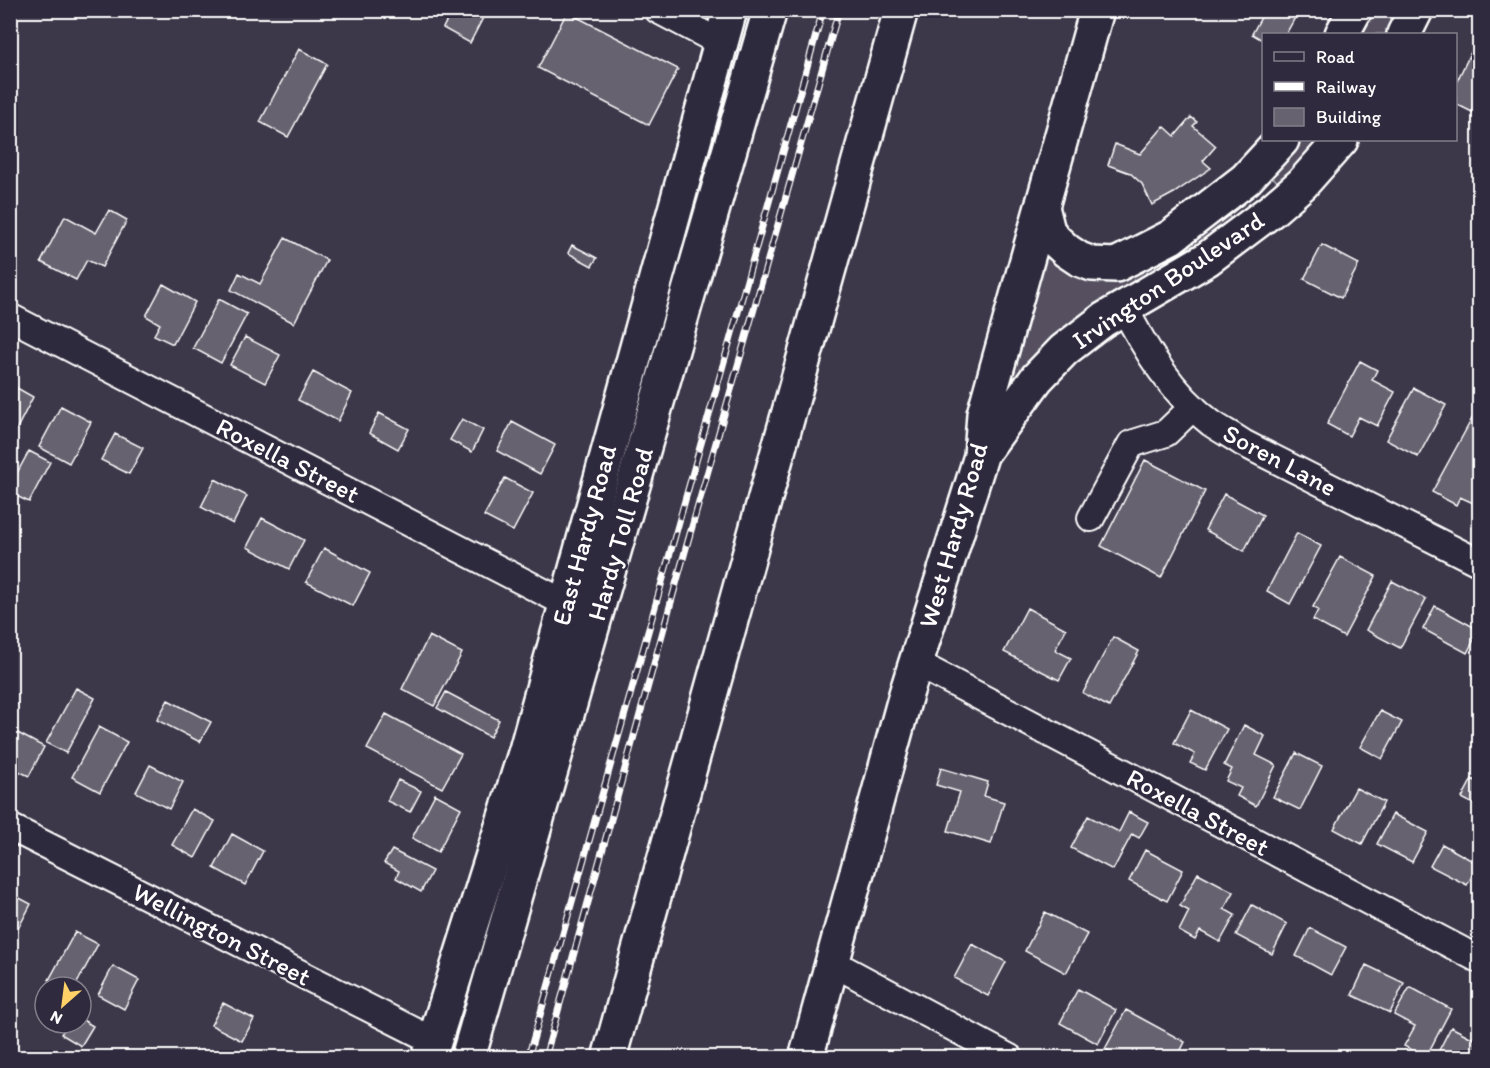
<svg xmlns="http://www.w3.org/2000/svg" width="1490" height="1068" font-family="Itim,sans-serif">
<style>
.grass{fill:#555060;stroke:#aaa8b0;stroke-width:1.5}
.building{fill:#666270;stroke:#fff;stroke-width:1.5}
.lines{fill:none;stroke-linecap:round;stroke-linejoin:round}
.minor-casing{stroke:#fff;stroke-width:30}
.major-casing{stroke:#fff;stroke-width:38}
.highway-casing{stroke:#fff;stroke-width:38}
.minor{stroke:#2f2a3d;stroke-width:26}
.major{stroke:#2f2a3d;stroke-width:33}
.highway{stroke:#2f2a3d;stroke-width:33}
.rail-casing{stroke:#fff;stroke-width:7}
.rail{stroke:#2f2a3d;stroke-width:4.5;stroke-dasharray:14;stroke-linecap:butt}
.labels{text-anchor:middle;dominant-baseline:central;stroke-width:5;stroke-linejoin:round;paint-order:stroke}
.street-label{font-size:26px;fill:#fff;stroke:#2f2a3d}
</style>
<rect width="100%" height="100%" fill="#3c3749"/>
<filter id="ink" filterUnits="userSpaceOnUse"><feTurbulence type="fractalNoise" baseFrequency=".0167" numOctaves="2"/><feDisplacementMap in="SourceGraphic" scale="12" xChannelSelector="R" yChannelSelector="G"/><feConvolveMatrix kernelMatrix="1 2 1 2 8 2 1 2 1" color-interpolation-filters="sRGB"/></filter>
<g filter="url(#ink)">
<path class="grass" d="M1368,11H1403L1391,34H1356Z
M1293,140H1324L1280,184L1270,175Z
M1227,214L1234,223L1016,384L1008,379L1042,256L1051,254L1064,265Z"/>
<path class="building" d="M452,10H487L470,43L443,28Z
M1265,10H1294L1298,12L1286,34H1264V41L1252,34Z
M567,12L678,69L649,125L538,68Z
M1475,44L1480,47V116L1456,104V83Z
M299,49L327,64L288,137L260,122Z
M1191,117L1197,122L1193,126L1216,146L1203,161L1211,168L1174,193L1152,205L1142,184L1130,173L1108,165L1115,144L1140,154L1164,126L1175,136Z
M109,210L127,220L102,267L87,260L76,280L41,262L65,216L96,233Z
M285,238L327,260L294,323L231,290L239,273L260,284Z
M572,245L597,258L592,266L568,253Z
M1322,245L1359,264L1341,298L1304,279Z
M163,284L195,302L173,344L154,335L160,324L146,316Z
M219,299L247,314L221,363L193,348Z
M245,337L280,355L265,383L230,365Z
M1360,361L1377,370L1372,380L1395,392L1377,426L1359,417L1349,436L1327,424Z
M313,372L352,393L338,421L298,400Z
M10,384L33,397L11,440L10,439Z
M1414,388L1446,405L1418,457L1386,440Z
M1480,404V506L1460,497L1456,505L1432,492Z
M61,406L91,422L69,463L39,447Z
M379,413L409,429L398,449L369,433Z
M462,419L483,430L472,452L450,440Z
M512,422L555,445L540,474L497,451Z
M115,434L143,448L129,474L101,460Z
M29,451L50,462L29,502L10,493V486Z
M1145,460L1205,491L1161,578L1101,546Z
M505,478L533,493L513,531L484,516Z
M215,479L247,496L233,524L201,507Z
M1224,494L1263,515L1244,551L1205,530Z
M262,518L304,540L289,569L247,547Z
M1297,533L1321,546L1290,604L1267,591Z
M324,548L370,573L353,606L306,582Z
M1340,557L1376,576L1344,637L1313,620L1318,610L1313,607Z
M1392,581L1426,599L1400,648L1366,630Z
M1435,606L1479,630L1467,653L1423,629Z
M1027,608L1066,629L1055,650L1071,658L1059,680L1004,652Z
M429,636L462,653L434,706L402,689Z
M1113,637L1139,651L1109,707L1083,693Z
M76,688L95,698L66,753L46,743Z
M446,692L499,720L490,737L437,708Z
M168,700L211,722L200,742L157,720Z
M1191,710L1227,729L1205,770L1190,763L1195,754L1174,743Z
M1380,711L1402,722L1382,759L1360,747Z
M386,714L461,754L442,788L367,749Z
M1244,725L1265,736L1256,755L1276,765L1256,806L1237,796L1241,788L1226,781L1232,769L1224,765Z
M99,727L127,742L100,792L72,777Z
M14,731L44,747L29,776L10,767V737Z
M1296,753L1322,766L1300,810L1273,797Z
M150,765L183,782L169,809L136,792Z
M941,768L988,782L984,796L1004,802L991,844L948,831L960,792L936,785Z
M1472,779L1480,783V796L1475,805L1462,798Z
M398,780L421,791L410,812L387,801Z
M1356,788L1384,802L1362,844L1334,829Z
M435,794L461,808L438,852L412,838Z
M192,809L215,821L195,858L172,845Z
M1129,812L1148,822L1139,838L1132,834L1113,870L1071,848L1088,816L1119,832Z
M1393,814L1428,832L1412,862L1377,844Z
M232,834L263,851L245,885L214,868Z
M1442,844L1478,864L1467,885L1430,866Z
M392,850L432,871L421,892L396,878L399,871L384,863Z
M1145,850L1183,870L1167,901L1129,881Z
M1198,873L1234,892L1224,909L1235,915L1220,942L1200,931L1195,940L1179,931L1189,911L1180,906Z
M10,893L31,904L10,944Z
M1252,905L1287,924L1272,954L1236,935Z
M1045,912L1087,934L1066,973L1025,951Z
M1310,928L1346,947L1331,975L1296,956Z
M75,932L98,944L75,987H63L49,980Z
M972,944L1006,962L988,996L954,978Z
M1366,965L1404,983L1390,1013L1352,995Z
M113,966L139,980L124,1009L98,995Z
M1410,987L1451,1009L1426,1057L1404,1046L1415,1026L1394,1015Z
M1078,989L1116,1010L1098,1044L1060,1023Z
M223,1003L254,1019L242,1041L211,1025Z
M1126,1010L1185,1042L1179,1054L1185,1058H1122L1105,1049Z
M81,1019L93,1026L81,1046L61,1034L68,1023H81Z
M1451,1027L1480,1042V1051L1476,1058H1435Z"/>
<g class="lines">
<defs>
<path id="minor" d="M658,10L721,43
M1124,307C1146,351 1172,393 1211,423C1221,430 1233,436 1243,443L1480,563
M10,317L565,603
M1091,518L1131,444L1166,433L1193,407
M916,663L1480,960
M10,827L434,1041
M833,963L1010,1058"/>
<path id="major" d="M1342,34L1355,10
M1404,34L1416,10
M1042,207L1048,231L1056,241L1067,251L1079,259L1092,264L1116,265L1171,237L1246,179L1282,140
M983,452L1037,378L1064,350L1103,320L1207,259L1272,210L1302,184L1341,140
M429,1058L526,750L730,10
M806,1058L906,694L981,456L984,414L1097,10"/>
<path id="highway" d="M468,1058L770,10
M609,1058L901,10"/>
</defs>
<use href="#minor" class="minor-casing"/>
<use href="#major" class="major-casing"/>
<use href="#highway" class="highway-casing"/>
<use href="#minor" class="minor"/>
<use href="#major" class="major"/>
<use href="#highway" class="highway"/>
<defs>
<path id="rail" d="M528,1058L823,10
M545,1058L686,548L839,10"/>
</defs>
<use href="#rail" class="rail-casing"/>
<use href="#rail" class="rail"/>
</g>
</g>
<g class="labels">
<g class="street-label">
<text transform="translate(1168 280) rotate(-34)">Irvington Boulevard</text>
<text transform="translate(288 460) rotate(27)">Roxella Street</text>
<text transform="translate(1280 460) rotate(28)">Soren Lane</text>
<text transform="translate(620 534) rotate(-74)">Hardy Toll Road</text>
<text transform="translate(584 535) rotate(-75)">East Hardy Road</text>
<text transform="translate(953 535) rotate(-74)">West Hardy Road</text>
<text transform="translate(1198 812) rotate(28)">Roxella Street</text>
<text transform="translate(222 934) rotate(27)">Wellington Street</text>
</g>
</g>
<rect width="1490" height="1068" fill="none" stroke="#2f2a3d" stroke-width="36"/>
<rect x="18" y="18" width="1454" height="1032" fill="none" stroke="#fff" stroke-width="2" filter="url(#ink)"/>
<rect x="1262" y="33" width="195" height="108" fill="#2f2a3d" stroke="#827f8b" stroke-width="1.5"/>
<rect x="1274" y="52" width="30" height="9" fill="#2f2a3d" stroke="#827f8b" stroke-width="1.5"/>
<text x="1316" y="63" font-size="18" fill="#ffffff">Road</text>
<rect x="1274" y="82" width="30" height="9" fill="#ffffff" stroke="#827f8b" stroke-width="1.5"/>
<text x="1316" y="93" font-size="18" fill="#ffffff">Railway</text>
<rect x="1274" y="108" width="30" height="18" fill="#666270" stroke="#827f8b" stroke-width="1.5"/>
<text x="1316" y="123" font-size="18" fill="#ffffff">Building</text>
<g transform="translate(63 1005) rotate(208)"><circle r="28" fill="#2f2a3d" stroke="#827f8b" stroke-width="1.5"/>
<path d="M0-4.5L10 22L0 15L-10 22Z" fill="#ffd166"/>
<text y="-9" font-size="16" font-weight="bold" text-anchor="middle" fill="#ffffff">N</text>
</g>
</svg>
